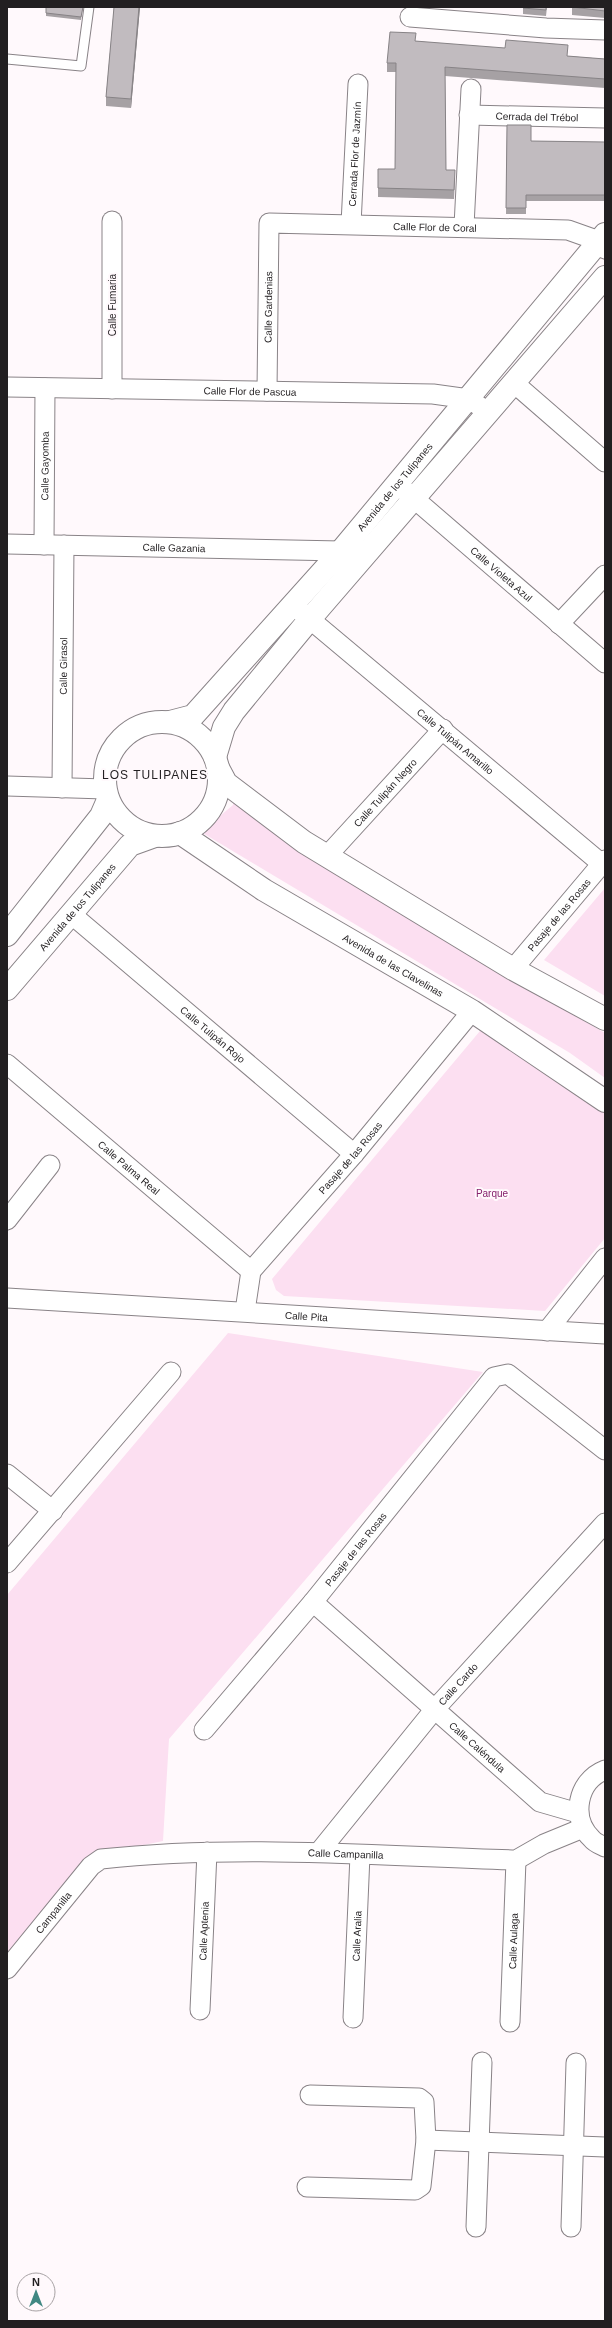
<svg xmlns="http://www.w3.org/2000/svg" width="612" height="2328" font-family="Helvetica,sans-serif">
<style>
.green{fill:#fcdff1}
.lines{fill:none;stroke-linecap:round;stroke-linejoin:round}
.lane-casing{stroke:#898387;stroke-width:11}
.street-casing{stroke:#898387;stroke-width:21}
.secondary-casing{stroke:#898387;stroke-width:24}
.lane{stroke:#fff;stroke-width:9}
.street{stroke:#fff;stroke-width:19}
.secondary{stroke:#fff;stroke-width:22}
.wall{fill:#a6a1a4}
.shaded-wall{fill:#878386}
.building{fill:#c1bbbf;stroke:#878386}
.labels{text-anchor:middle;dominant-baseline:central;stroke-width:4;stroke-linejoin:round;paint-order:stroke}
.street-label{font-size:10px;fill:#221f21;stroke:#fff9fc}
.park-label{font-size:10px;fill:#86226d;stroke:#fff9fc}
.quarter-label{font-size:12px;letter-spacing:1px;fill:#221f21;stroke:#fff9fc}
</style>
<rect width="100%" height="100%" fill="#fff9fc"/>
<path class="green" d="M233,795L514,980L605,1033V1078L570,1053L201,832L233,805Z
M605,888V996L544,960Z
M485,1025L605,1104V1238L545,1311L284,1296L276,1290L272,1279Z
M228,1333L483,1372L169,1739L163,1841L87,1857L7,1958V1595Z"/>
<g class="lines">
<defs>
<path id="lane" d="M7,59L81,66L89,7"/>
<g id="street">
<path d="M410,17L546,28L605,30"/>
<path id="s1" d="M469,115L605,118"/>
<path d="M112,221V389"/>
<path id="s2" d="M351,224L358,84"/>
<path d="M464,226L471,89"/>
<path d="M514,383L605,462"/>
<path id="s3" d="M7,387L433,394L469,399L488,412"/>
<path id="s4" d="M267,391L269,223L568,230L599,241L605,249"/>
<path id="s5" d="M403,489L605,663"/>
<path id="s6" d="M7,544L341,551"/>
<path id="s7" d="M44,545L45,388"/>
<path id="s8" d="M293,605L602,864"/>
<path d="M559,624L605,575"/>
<path d="M7,786L105,789"/>
<path id="s9" d="M62,788L64,545"/>
<path id="s10" d="M327,856L443,729"/>
<path id="s11" d="M71,914L354,1154"/>
<path id="s12" d="M513,969L605,860"/>
<path id="s13" d="M7,1064L251,1271"/>
<path d="M7,1220L50,1165"/>
<path id="s14" d="M7,1298L605,1334"/>
<path id="s15" d="M245,1311L251,1271L354,1154L472,1011"/>
<path d="M547,1331L605,1258"/>
<path d="M7,1474L53,1511"/>
<path d="M7,1563L171,1372"/>
<path id="s16" d="M313,1602L540,1802L578,1813"/>
<path id="s17" d="M204,1730L313,1602L494,1377L508,1374L605,1450"/>
<path d="M605,1770C577,1781 570,1818 592,1839C595,1843 601,1845 605,1847"/>
<path id="s18" d="M319,1852L434,1710L605,1523"/>
<path id="s19" d="M7,1969L91,1866L101,1859C239,1844 378,1856 516,1860L544,1844L583,1828"/>
<path id="s20" d="M200,2010L207,1852"/>
<path id="s21" d="M353,2018L360,1855"/>
<path id="s22" d="M510,2022L516,1860"/>
<path d="M426,2140L605,2147"/>
<path d="M307,2187L415,2190L421,2186L426,2140L424,2102L419,2098L310,2095"/>
<path d="M476,2227L482,2062"/>
<path d="M571,2227L576,2063"/>
</g>
<g id="secondary">
<circle cx="162" cy="779" r="57"/>
<path id="s23" d="M170,722L193,716L341,551L605,234"/>
<path d="M215,757L224,727L234,711L309,620L605,277"/>
<path d="M218,768L226,783L304,842L513,969L605,1019"/>
<path id="s24" d="M180,833L264,890L472,1011L605,1101"/>
<path d="M7,935L101,816L108,800"/>
<path id="s25" d="M7,989L130,845L155,836"/>
</g>
</defs>
<use href="#lane" class="lane-casing"/>
<use href="#street" class="street-casing"/>
<use href="#secondary" class="secondary-casing"/>
<use href="#lane" class="lane"/>
<use href="#street" class="street"/>
<use href="#secondary" class="secondary"/>
</g>
<path class="wall" d="M46,7H83L81,20L46,16Z
M114,7H140L131,108L106,106V97Z
M523,7H547L546,16L523,14Z
M572,7H605V18L572,15Z
M416,41L568,56L605,59V88L445,76L446,170L455,179L454,199L378,197V169H395L396,72H387V63Z
M507,125L531,141L605,142V201H526V214H506Z"/>
<path class="shaded-wall" d="M139,7H140L131,108V99Z"/>
<path class="building" d="M46,7H83L81,17L46,13Z
M114,7H139L131,99L106,97Z
M523,7H546V10L523,8Z
M572,7H605V11Z
M390,32L416,33L415,41L505,48L506,40L568,45L567,56L605,59V79L445,67L446,170H455L454,190L378,188V169H395L396,63H387Z
M507,125H531V141L605,142V195H526V208H506Z"/>
<g class="labels">
<g class="street-label">
<text stroke="none"><textPath href="#s1" startOffset="68">Cerrada del Trébol</textPath></text>
<text stroke="none"><textPath href="#s2" startOffset="70">Cerrada Flor de Jazmín</textPath></text>
<text stroke="none"><textPath href="#s4" startOffset="334">Calle Flor de Coral</textPath></text>
<text transform="translate(112 305) rotate(-90)">Calle Fumaria</text>
<text stroke="none"><textPath href="#s4" startOffset="84">Calle Gardenias</textPath></text>
<text stroke="none"><textPath href="#s3" startOffset="243">Calle Flor de Pascua</textPath></text>
<text stroke="none"><textPath href="#s7" startOffset="79">Calle Gayomba</textPath></text>
<text stroke="none"><textPath href="#s23" startOffset="329">Avenida de los Tulipanes</textPath></text>
<text stroke="none"><textPath href="#s6" startOffset="167">Calle Gazania</textPath></text>
<text stroke="none"><textPath href="#s5" startOffset="130">Calle Violeta Azul</textPath></text>
<text stroke="none"><textPath href="#s9" startOffset="122">Calle Girasol</textPath></text>
<text stroke="none"><textPath href="#s8" startOffset="212">Calle Tulipán Amarillo</textPath></text>
<text stroke="none"><textPath href="#s10" startOffset="86">Calle Tulipán Negro</textPath></text>
<text stroke="none"><textPath href="#s25" startOffset="108">Avenida de los Tulipanes</textPath></text>
<text stroke="none"><textPath href="#s12" startOffset="71">Pasaje de las Rosas</textPath></text>
<text stroke="none"><textPath href="#s24" startOffset="251">Avenida de las Clavelinas</textPath></text>
<text stroke="none"><textPath href="#s11" startOffset="186">Calle Tulipán Rojo</textPath></text>
<text stroke="none"><textPath href="#s15" startOffset="191">Pasaje de las Rosas</textPath></text>
<text stroke="none"><textPath href="#s13" startOffset="160">Calle Palma Real</textPath></text>
<text stroke="none"><textPath href="#s14" startOffset="300">Calle Pita</textPath></text>
<text stroke="none"><textPath href="#s17" startOffset="236">Pasaje de las Rosas</textPath></text>
<text stroke="none"><textPath href="#s18" startOffset="218">Calle Cardo</textPath></text>
<text stroke="none"><textPath href="#s16" startOffset="219">Calle Caléndula</textPath></text>
<text stroke="none"><textPath href="#s19" startOffset="390">Calle Campanilla</textPath></text>
<text stroke="none"><textPath href="#s19" startOffset="73">Campanilla</textPath></text>
<text stroke="none"><textPath href="#s20" startOffset="79">Calle Aptenia</textPath></text>
<text stroke="none"><textPath href="#s21" startOffset="82">Calle Aralia</textPath></text>
<text stroke="none"><textPath href="#s22" startOffset="81">Calle Aulaga</textPath></text>
</g>
<g class="park-label">
<text x="492" y="1193">Parque</text>
</g>
<g class="quarter-label">
<text x="155" y="775">LOS TULIPANES</text>
</g>
</g>
<rect width="612" height="2328" fill="none" stroke="#221f21" stroke-width="16"/>
<g transform="translate(36 2292)"><circle r="19" fill="#fff9fc" stroke="#a7a2a4"/>
<path d="M0-3L7 15L0 10L-7 15Z" fill="#408883"/>
<text y="-6" font-size="11" font-weight="bold" text-anchor="middle" fill="#221f21">N</text>
</g>
</svg>
